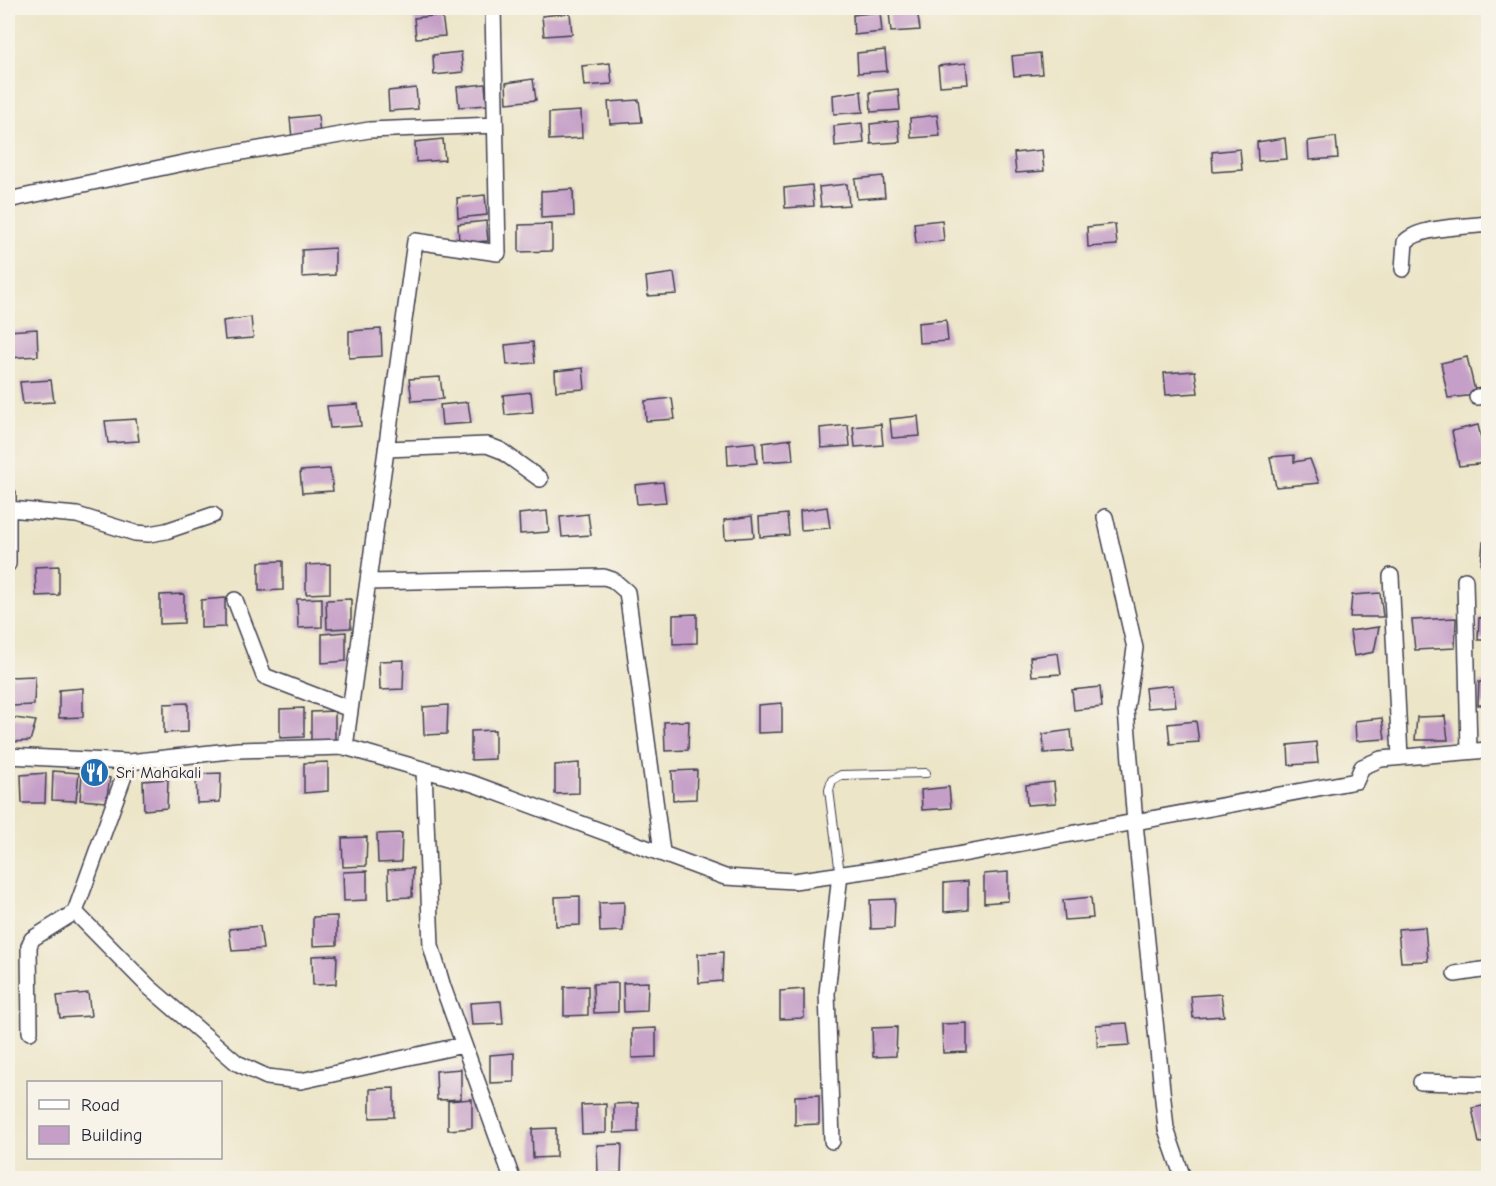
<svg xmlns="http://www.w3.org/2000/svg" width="1496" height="1186" font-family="'Comic Neue',sans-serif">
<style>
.building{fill:#c59fc7}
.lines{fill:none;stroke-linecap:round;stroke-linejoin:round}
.service-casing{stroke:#403f50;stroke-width:10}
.minor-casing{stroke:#403f50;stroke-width:18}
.service{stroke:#fff;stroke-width:8}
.minor{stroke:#fff;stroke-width:15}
.labels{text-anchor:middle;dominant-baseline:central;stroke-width:6;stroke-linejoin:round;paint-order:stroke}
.poi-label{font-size:16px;fill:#22223b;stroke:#f7f3e8;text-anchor:start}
</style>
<rect width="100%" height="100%" fill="#f7f3e8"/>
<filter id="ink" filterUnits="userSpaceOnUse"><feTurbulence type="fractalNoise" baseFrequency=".0167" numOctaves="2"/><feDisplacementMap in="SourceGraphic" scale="12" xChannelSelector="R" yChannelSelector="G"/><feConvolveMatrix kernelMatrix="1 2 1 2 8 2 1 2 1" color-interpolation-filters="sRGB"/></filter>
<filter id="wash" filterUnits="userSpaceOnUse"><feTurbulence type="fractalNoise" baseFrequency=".008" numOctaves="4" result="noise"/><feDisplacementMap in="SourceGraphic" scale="24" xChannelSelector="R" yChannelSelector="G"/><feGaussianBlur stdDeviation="1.35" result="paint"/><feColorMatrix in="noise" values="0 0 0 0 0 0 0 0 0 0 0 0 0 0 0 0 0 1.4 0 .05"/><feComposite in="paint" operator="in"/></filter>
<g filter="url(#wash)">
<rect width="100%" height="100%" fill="#ece5c8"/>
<g id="blocks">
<path class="building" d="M917,9L920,30L891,32L889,12Z
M880,12L882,32L854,35L853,15Z
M570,13L572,34L544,36L542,16Z
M442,15L445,36L416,38L414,18Z
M885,50L887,71L858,73L857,53Z
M461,52L463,72L434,75L433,55Z
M1040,53L1042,74L1014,76L1012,56Z
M610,63L612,84L584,86L582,66Z
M966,63L968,84L940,86L938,66Z
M533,79L536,100L507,103L506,83Z
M485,84L487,105L459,107L457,87Z
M416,88L418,109L389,111L388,91Z
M898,89L900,110L871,112L870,92Z
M861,91L863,112L834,114L833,95Z
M639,100L642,122L610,124L608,102Z
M581,111L582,138L549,140V113Z
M318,115L320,136L292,138L290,118Z
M937,115L940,136L911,138L910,118Z
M898,121L900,142L871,144L870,124Z
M862,123L864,143L835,146L834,126Z
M1336,137L1338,158L1309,160L1308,141Z
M1285,138L1287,159L1258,161L1257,142Z
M443,139L445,160L416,162L415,142Z
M1240,149L1242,170L1213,172L1212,152Z
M1042,150L1044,171L1016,173L1014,153Z
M883,176L885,197L857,199L855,179Z
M847,184L849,205L821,207L819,187Z
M812,185L814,206L785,208L784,188Z
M573,189L574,216L541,218V191Z
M485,195L487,215L458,218L457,198Z
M942,220L944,241L916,243L914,223Z
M486,221L488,241L459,243L458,224Z
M552,224V251L519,252V225Z
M1115,224L1117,245L1088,247L1087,227Z
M335,248V275L302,277V250Z
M674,273L677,294L648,296L646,277Z
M251,317L253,338L225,340L223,321Z
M946,320L948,341L919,343L918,323Z
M37,329L38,356L8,358V331Z
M381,329L382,356L349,358V331Z
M533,342L535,363L507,365L505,345Z
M1467,357L1476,395L1448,398L1441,363Z
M583,368L585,389L556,391L555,371Z
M1195,371L1198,393L1166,395L1164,373Z
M440,377L443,399L412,401L409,379Z
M51,380L54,402L23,404L20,382Z
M531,392L533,412L505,415L503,395Z
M672,398L675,419L646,421L645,401Z
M468,402L471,423L442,425L440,405Z
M358,404L361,426L330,428L327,406Z
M918,416L920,436L892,438L890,419Z
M136,419L139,441L108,443L105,421Z
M881,424L883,445L855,447L853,427Z
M848,425L850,446L821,448L820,428Z
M1478,425L1487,463L1459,466L1452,431Z
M791,439L793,460L764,462L763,443Z
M755,442L757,463L728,465L727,445Z
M1294,455V462L1310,459L1319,483L1276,487L1270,457Z
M330,469L333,491L302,493L300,471Z
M663,482L666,502L637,504L635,485Z
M827,507L830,528L801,530L800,511Z
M547,511L549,532L520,534L519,514Z
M588,514L591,535L562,537L560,517Z
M787,514L789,535L760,537L759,517Z
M752,516L754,537L725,539L724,520Z
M1483,542H1488V565H1481Z
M283,561V590L259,591V562Z
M330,564V593L306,594V565Z
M59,566V595L36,596L35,567Z
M1380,593L1383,617H1350L1352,595Z
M184,594V623L160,624V595Z
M225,598V627L201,628V600Z
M322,598V627L298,628L297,599Z
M351,599V628L327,629L326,600Z
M697,614V643L673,644V615Z
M1488,617V640H1478L1479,618Z
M1456,618L1455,648L1415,650L1412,620Z
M1379,627L1374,652L1354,656L1350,631Z
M346,632V661L322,663V634Z
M1058,653L1061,674L1032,676L1030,657Z
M404,660L403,689L380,690L379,661Z
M35,676L34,705L11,706L10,677Z
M1479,682H1488V705H1478Z
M1173,685L1176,706L1147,708L1145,688Z
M1100,687L1102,707L1074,710L1072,690Z
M83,688V717L59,718V690Z
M188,703V732L164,733V704Z
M782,703V732L758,733V705Z
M448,705L447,734L424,735L423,707Z
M304,708V737L280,738V709Z
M335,711V740L311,741V712Z
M1445,716L1448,740H1415L1417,717Z
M8,717L36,721L30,741L8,742Z
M1382,718L1385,739L1356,741L1355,721Z
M689,721L688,750L665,751L664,722Z
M1196,721L1199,742L1170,744L1168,724Z
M495,730V759L471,760V731Z
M1071,730L1073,751L1044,753L1043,734Z
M1316,742L1318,763L1289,765L1288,745Z
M328,762V791L304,793V763Z
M579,763V793L555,794V765Z
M697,770L696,799L673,800L672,771Z
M53,771L79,773L76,801L52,800Z
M46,773L45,803H22L21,775Z
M221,773L220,802L197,803L196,774Z
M82,774L110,778L106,802L80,800Z
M168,779L167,808L144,810L143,781Z
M1054,782L1056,803L1027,805L1026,785Z
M949,787L951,808L922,810L921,790Z
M402,833L401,862L378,863L377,834Z
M367,837L366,866L343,867L342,838Z
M413,868L412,897L389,898L388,870Z
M367,871V900L344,901L343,872Z
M1008,872V901L984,903V874Z
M968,881V910L944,912V883Z
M580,896V925L556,926L555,897Z
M1091,897L1093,918L1065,920L1063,900Z
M895,899L894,928L871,929L870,900Z
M624,902L623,931L600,932L599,903Z
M337,916V945L313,946V917Z
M260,926L263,949L232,951L229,929Z
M1425,927L1428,961L1401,962L1398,929Z
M723,952L722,981L699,983L698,954Z
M337,955L336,984L313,985L312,956Z
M648,982L647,1011L624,1012L623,983Z
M618,983V1012L594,1013L593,984Z
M588,986V1015L564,1016V987Z
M804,989V1018L780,1019V991Z
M88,993L91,1016L60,1018L57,996Z
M1221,994L1224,1016L1193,1018L1191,996Z
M501,1001L503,1024L472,1025L470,1003Z
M967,1023V1052L943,1053L942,1024Z
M1127,1023L1130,1045L1098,1047L1096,1025Z
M897,1027L896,1056L873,1057L872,1028Z
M656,1028V1057L632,1058V1029Z
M514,1053V1082L490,1083V1055Z
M461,1069V1099L437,1100L436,1071Z
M394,1088V1117L370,1118V1089Z
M819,1095V1124L795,1125V1096Z
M472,1099V1128L448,1130V1101Z
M638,1103V1132L614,1133V1104Z
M606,1104V1133L582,1134L581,1105Z
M1488,1105V1142L1479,1143L1472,1108Z
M556,1128V1157L533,1158L532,1129Z
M622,1144L621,1173L598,1174L597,1145Z"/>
</g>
</g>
<g filter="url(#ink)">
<use href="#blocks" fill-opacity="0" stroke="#403f50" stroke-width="1.5"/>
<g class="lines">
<defs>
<path id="service" d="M840,874L829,790L832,780L841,775L926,773"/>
<path id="minor" d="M8,200L207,158L369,130L495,125
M1403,269L1405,242C1420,226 1466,227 1488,224
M1477,397L1488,396
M386,449L487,445L500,450L540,479
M8,494V564
M9,509L77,515L135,533L149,534L166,531L213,515
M1105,517L1135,648L1126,710L1135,823L1166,1129L1183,1178
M1391,576L1400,757
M1465,580L1469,751
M368,582L604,577L613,580L627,592L662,852
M235,600L264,676L350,709
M345,747L415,241L498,253L493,8
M8,756L129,762L238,750L345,747L474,784L725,877L794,881L892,867L1356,781L1362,767L1381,759L1488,750
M424,770L431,946L443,987L512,1178
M75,912L149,987L237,1063L267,1077L301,1081L463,1045
M1455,974L1488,969
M30,1032L29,946L32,939L75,912L129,762
M1421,1082L1488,1084
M832,1141L827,993L840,874"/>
</defs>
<use href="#service" class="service-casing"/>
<use href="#minor" class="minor-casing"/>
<use href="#service" class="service"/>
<use href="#minor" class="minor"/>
</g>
</g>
<defs>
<symbol id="restaurant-disc" viewBox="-11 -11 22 22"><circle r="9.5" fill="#1f6fb2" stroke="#f7f3e8"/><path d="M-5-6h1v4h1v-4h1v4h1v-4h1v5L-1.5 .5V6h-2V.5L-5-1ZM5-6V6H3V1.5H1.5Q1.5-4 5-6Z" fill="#fff"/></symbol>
</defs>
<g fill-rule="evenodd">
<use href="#restaurant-disc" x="78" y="756" width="33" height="33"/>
</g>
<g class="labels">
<g class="poi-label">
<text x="116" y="773">Sri Mahakali</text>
</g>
</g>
<rect width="1496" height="1186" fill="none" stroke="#f7f3e8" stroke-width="30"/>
<rect x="27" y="1081" width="195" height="78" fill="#f7f3e8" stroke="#a29fa3" stroke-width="1.5"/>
<rect x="39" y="1100" width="30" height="9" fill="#ffffff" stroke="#a29fa3" stroke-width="1.5"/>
<text x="81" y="1111" font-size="18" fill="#22223b">Road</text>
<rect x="39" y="1126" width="30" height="18" fill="#c59fc7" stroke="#a29fa3" stroke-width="1.5"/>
<text x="81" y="1141" font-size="18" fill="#22223b">Building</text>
</svg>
